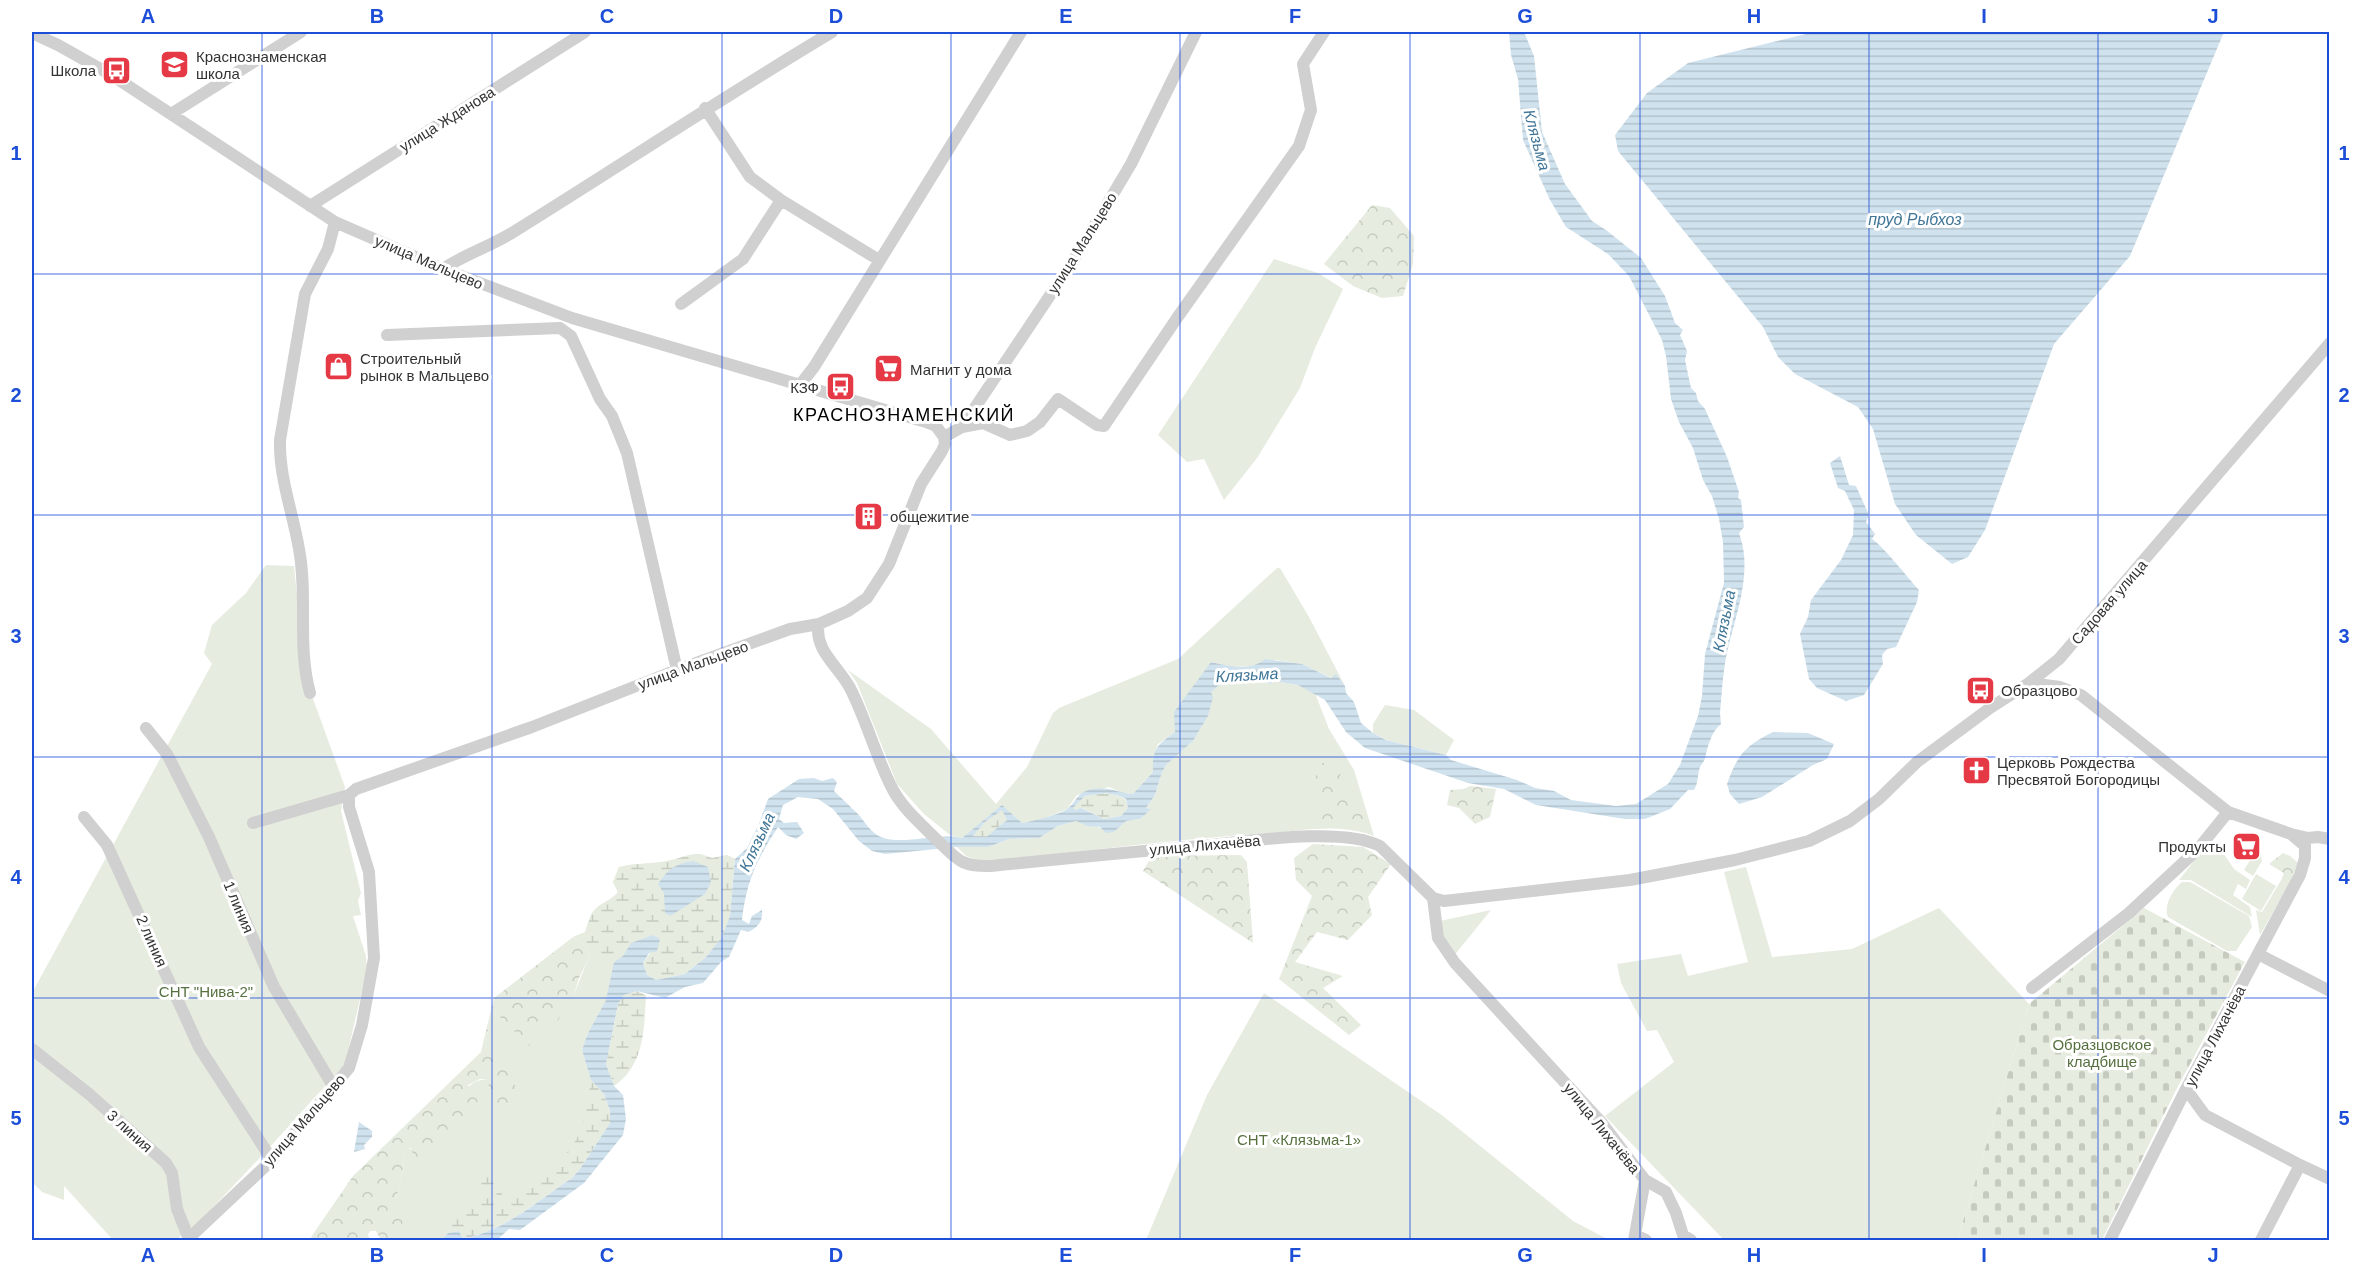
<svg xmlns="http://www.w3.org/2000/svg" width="2361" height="1272" font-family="Arial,sans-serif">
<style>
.green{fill:#e6ecdf}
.forest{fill:url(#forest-crowns)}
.wetland{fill:url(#wetland-marsh);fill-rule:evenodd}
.cemetery{fill:url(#cemetery-stones)}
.water{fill:url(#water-rules);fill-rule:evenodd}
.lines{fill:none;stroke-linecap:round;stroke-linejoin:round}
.minor{stroke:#d0d0d0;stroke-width:12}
.grid{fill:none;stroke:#1d4ed8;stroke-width:1.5;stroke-opacity:0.55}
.labels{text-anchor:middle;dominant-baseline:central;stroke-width:6;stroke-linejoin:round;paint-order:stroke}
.poi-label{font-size:15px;fill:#333;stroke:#fff;text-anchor:start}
.street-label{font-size:15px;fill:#333;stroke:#fff}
.park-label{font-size:15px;fill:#56703f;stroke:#fff}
.water-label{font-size:16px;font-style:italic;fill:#3f7597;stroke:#fff}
.quarter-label{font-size:18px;letter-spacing:1.5px;fill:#000;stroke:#fff}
.neatline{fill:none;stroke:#1d4ed8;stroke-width:2}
.grid-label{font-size:20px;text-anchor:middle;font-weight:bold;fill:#1d4ed8}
</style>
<defs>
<pattern id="forest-crowns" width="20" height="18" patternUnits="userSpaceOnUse" patternTransform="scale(1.5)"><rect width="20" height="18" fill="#e6ecdf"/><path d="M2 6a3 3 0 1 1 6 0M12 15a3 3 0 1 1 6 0" fill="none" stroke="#c6cbc0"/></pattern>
<pattern id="wetland-marsh" width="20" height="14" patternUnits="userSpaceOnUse" patternTransform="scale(1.5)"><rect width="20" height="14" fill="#e6ecdf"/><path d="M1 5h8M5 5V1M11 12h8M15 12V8" fill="none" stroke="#c6cbc0"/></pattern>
<pattern id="cemetery-stones" width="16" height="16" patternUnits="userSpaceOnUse" patternTransform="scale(1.5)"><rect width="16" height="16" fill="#e6ecdf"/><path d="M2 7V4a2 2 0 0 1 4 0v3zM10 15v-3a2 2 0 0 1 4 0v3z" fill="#c6cbc0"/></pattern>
<pattern id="water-rules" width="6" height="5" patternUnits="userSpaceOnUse" patternTransform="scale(1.5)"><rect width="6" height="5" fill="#cfe2ee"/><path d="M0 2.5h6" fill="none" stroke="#b2c2cd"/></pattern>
</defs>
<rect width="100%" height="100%" fill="#fff"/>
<path class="green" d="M1274,259L1318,273L1343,289L1315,348L1300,388L1257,458L1224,500L1204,459L1187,462L1158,435Z
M266,565L294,566L307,696H312L345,787L341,811L361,893L358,901L361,915L353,916L366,956L367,969L345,1064L269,1148L201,1220L176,1240H113L64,1186V1200L42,1192L32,1182V993L212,664L204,653L212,625L246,593Z
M1277,568H1280L1309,617L1345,686L1336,675L1332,678L1302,664L1275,660L1257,666L1234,667L1211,662L1175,732L1158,744L1153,758V772L1133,794L1123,793L1109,787L1077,795L1067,809L1038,821L1022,823L1002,806L962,838L950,835L924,814L897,784L857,683L848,670L931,729L996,804L1027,767L1053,713L1059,708L1178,659Z
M1259,678L1271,684L1274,681L1298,685L1315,693L1329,729L1354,770L1374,836C1342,823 1304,830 1270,833C1174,839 1078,852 983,862L966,856L957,847H988L1009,839L1039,838L1058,826L1077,821L1114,832L1126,821L1140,819L1150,809L1146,808L1155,795L1162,772L1167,764L1193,741L1208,716L1211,692L1223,682Z
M1385,705L1414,710L1454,740L1446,755L1387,740L1373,733V724Z
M2209,842L2220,848L2234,869L2250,880L2246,889L2238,884L2233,895L2250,907L2252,917L2191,880H2179Z
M2259,847L2262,861L2253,876L2244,870Z
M700,854L712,858L727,855L735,859L606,1000L587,1035L582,1050L591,1080L604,1094L580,1169L448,1233L442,1240H386L393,1239L396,1199L403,1169L405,1149L429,1150C435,1144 443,1137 448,1129C461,1110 460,1077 489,1080L502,1069L485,1050L490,1017L496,1013L541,1029C573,1015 575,986 590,956L586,946L573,937L585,932C587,926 589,918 592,913C598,903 611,902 618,892L613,882L619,867C635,863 651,864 667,861C679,859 687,854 700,854Z
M1746,867L1772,957L1852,949L1939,908L2029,1004L1958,1238L1724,1240L1605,1116L1674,1062L1657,1030L1647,1031L1621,983L1617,964L1681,954L1688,976L1748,962L1724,872Z
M2256,874L2276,886L2261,911L2242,899Z
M2283,877L2287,888L2260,935L2256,910L2262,912Z
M2182,882H2190L2249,916L2252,927L2236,951H2227L2168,917C2163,906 2173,889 2182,882Z
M1491,910L1453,957L1447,951L1440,921Z
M1264,993L1443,1116L1573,1221L1609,1240H1146L1207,1095Z"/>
<path class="forest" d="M1372,205L1390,208L1414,236L1413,264L1403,296L1382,298L1353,286L1324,264Z
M1316,760L1339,769L1345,795L1365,815L1363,824H1322L1316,794Z
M1470,786L1496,789L1490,817L1475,824L1459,808L1447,805L1450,790L1464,789Z
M1313,844L1363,847L1391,864L1368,897L1372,915L1348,940L1317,932L1295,962L1343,976L1323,988L1361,1025L1349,1035L1279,979L1312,896L1296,880L1294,858Z
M2283,853L2290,856L2298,863L2287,890L2282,878L2284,873L2269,864Z
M1241,855L1247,862L1253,943L1143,871L1152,856Z
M573,937L586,946L590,956L579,978L572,1000L556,1023L541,1029L529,1046L496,1013L490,1017L485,1050L497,1056L502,1069L515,1075V1106L505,1112L488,1097L489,1080L480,1079L468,1085L478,1101L464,1117H454L443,1147L429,1150L422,1165L414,1159L411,1148L405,1150L403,1169L396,1199L405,1213L403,1222L393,1239L381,1240L376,1231H370L368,1235L370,1240H312L311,1237L353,1176L481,1052L494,998Z"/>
<path class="wetland" d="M1106,793L1120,796L1126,800L1128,808L1121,816L1104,819L1082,808L1075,810L1072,809L1085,796Z
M1002,809L1007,820L986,837L975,838L973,836L985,822Z
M700,854L712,858L727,855L735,859L730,916L722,937L706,957L685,974L656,980L647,975L643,963L660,939L653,935L631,943C606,983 574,956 591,916C596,903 611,902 618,892L613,882L619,867C635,863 651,864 667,861C679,859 687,854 700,854ZM662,889L705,894L670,916L664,901Z
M637,991L646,995C644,1028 645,1065 614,1086L606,1064L618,1004L624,995Z
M591,1080L604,1094L610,1112V1123L580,1169L572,1178C536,1202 505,1230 463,1239L459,1231L448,1233L457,1217L469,1207L480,1194L481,1171L486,1166L494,1167L503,1198C508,1197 513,1197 517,1195C536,1186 569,1155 578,1136C586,1119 588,1098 591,1080Z"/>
<path class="cemetery" d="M2144,908L2245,962L2175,1092L2102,1240H1795L1958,1238L2029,1004Z"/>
<path class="water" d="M1509,32H1524L1534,56L1542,132L1565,184L1592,221L1606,230L1641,258L1665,296L1675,323L1683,330L1680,335L1687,351L1685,360L1691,388L1696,393L1698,401L1705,409L1727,457L1739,492L1738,498L1741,500L1744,527L1739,533C1753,570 1737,611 1728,648C1723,669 1722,692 1720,713L1721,724C1711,732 1708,746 1705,758C1705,760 1701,765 1700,767C1697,775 1699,782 1694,790H1688L1670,809L1645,819H1625L1536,805L1504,789L1468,783L1365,748L1346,732L1325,700L1298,685L1274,681L1271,684L1259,678L1223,682L1211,692L1213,697L1208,716L1193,741L1167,764L1162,772L1155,795L1146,808L1151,809L1140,819L1126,821L1114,832L1106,833L1100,827L1087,826L1076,821L1058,826L1039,838L1009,839L988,847H957L885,854L872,851L859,841L833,809L818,799L798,797L783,805L779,819L784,823L797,822L804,833L796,839L786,835L778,827C756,861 747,880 742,920L749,924L752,916L762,910C763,922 758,927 748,932L741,930L729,957L721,962L703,983L685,987L665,998L637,991L624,995L618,1004L606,1064L614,1086L623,1095L626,1119L623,1135L584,1183L520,1230L509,1229L497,1240H442L448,1233L459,1231L463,1239C506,1230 536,1202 572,1178L580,1169L610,1123V1111L604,1094L591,1080L582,1050L587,1035L606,1000L614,962L623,956L631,943L653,935L660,939L657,951L649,953L643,963L647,975L656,980L685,974L706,957L722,937L730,916L735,859L747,848L759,824L768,799L799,779L814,778L822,781L833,778L837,782L834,791C842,799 850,806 858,814C865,822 871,833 881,837C904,846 937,832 962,838L1002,805L1022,823C1031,822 1061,814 1067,809C1078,801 1075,793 1092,789C1108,786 1118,793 1133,794L1153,772C1152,749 1157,745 1175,732L1174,712L1211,662C1229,666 1250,672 1265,659L1302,664L1331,678L1336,674L1345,686L1346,693L1354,702L1361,723L1373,733L1386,740L1446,755L1451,760L1517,780L1535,788L1554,791L1571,800L1616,806L1636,804L1668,784L1680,765L1698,716L1702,696L1705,654L1724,583L1723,542L1719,519L1712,496L1703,480L1693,448L1679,422L1671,399L1666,356L1662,340L1629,276L1608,254L1566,227L1550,200L1523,140L1518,79L1511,55ZM1106,793L1120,796L1126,799L1128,808L1121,816L1104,819L1081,808L1075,810L1073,808L1085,796ZM1002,810L1007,820L986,837L973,836L985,822Z
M1814,32H2224L2130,256L2054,344L1985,530L1968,557L1952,564L1916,535L1895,504L1873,429L1858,407L1795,374L1778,357L1763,327L1618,151L1615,135L1647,93L1688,63Z
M1840,456L1849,485L1856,486L1869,515L1866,522L1875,534L1872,539C1882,545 1909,579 1919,590L1917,602L1896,647L1887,649L1882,655L1883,664L1864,695L1846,701L1817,688L1809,679L1800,634L1808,617L1811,600L1841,560L1853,535L1854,510L1845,491L1838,488L1830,463Z
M1773,732L1808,733L1834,744L1827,759L1813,765L1762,797L1739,804L1730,794L1727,784C1737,755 1746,745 1773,732Z
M693,861L708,867L711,882L705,894L670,916L665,913L664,893L658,884C667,870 676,863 693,861Z
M359,1122L372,1131V1137L364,1145L365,1149L354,1152Z"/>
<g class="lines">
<path class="minor" d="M32,33L58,45L113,76L335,222L443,269L572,318L926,422L936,426L944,437L945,444L942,451L921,484L889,564L867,598L848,611L819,624L790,629L677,670L532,727L356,789L349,795L253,823
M705,108L750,177L781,200L879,260
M171,114L301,32
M310,206L585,32
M443,269C465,254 492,246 515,231C621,165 725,96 832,32
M681,304L743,259L781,200
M387,335L560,328L571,336L600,399L612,416L627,453L677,670
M800,385L814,367L1021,32
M962,427L983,423L1010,435L1027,431L1040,422L1058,399L1097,425L1104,426L1177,318L1299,146L1311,110L1303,64L1324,32
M944,437L962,427L1075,258L1131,164L1196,32
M819,624C813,649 839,667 850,688C866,719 875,754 891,786C901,807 920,823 936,839C957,859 960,867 991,866C1060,859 1130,852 1200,846C1244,842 1342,826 1380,846L1433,898L1444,901L1630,880L1735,860L1809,841L1850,821L1879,799L1917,762L1990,708L2029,683L2059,659L2330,343
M2029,683L2060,687L2081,695L2228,812L2291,834L2308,838L2318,837L2330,839
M310,693C297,646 308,597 299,549C293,513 279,478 280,440L305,294L328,249L335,222
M146,728L167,754L209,837L274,987L333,1086
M84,817L107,845L199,1047L272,1160
M1433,898L1438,938L1455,963L1602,1123L1645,1180L1666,1192L1676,1213L1683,1235L1691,1240
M2258,954L2330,991
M2032,988L2129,913L2198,849L2228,812
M32,1049L89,1094L166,1163L172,1173L177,1209L189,1239
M2186,1089L2205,1115L2300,1165L2330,1179
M1636,1235L1646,1240
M187,1240L272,1160L349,1068L362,1025L374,958L369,872L349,807V795
M1634,1240L1645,1180
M2110,1240L2186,1089L2300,875L2305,858V846L2291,834
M2261,1240L2300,1165"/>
</g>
<path class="grid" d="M262,32V1240M492,32V1240M722,32V1240M951,32V1240M1180,32V1240M1410,32V1240M1640,32V1240M1869,32V1240M2098,32V1240M32,274H2330M32,515H2330M32,757H2330M32,998H2330"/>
<defs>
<symbol id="school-square" viewBox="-11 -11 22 22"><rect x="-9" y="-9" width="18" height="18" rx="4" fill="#e63946" stroke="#fff"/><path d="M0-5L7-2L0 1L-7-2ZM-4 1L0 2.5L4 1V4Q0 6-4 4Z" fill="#fff"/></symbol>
<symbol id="bus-square" viewBox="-11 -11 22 22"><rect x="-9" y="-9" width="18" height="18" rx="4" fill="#e63946" stroke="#fff"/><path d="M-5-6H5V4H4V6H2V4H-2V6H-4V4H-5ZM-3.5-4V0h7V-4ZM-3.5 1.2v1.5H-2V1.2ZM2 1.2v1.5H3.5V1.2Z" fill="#fff"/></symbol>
<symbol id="shop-square" viewBox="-11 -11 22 22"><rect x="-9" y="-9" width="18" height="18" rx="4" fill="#e63946" stroke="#fff"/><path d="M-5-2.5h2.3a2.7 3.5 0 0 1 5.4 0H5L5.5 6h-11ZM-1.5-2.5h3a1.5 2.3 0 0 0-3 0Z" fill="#fff"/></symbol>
<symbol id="supermarket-square" viewBox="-11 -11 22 22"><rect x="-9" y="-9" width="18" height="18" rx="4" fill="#e63946" stroke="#fff"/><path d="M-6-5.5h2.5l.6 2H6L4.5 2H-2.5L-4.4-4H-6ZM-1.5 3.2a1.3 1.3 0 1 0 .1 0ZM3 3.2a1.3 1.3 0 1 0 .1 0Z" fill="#fff"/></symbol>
<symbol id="building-square" viewBox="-11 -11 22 22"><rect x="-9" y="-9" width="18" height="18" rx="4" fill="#e63946" stroke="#fff"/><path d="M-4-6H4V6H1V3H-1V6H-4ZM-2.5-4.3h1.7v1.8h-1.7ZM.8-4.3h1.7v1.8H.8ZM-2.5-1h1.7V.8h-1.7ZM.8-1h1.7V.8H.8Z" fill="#fff"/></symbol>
<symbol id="church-square" viewBox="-11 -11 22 22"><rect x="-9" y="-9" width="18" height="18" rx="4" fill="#e63946" stroke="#fff"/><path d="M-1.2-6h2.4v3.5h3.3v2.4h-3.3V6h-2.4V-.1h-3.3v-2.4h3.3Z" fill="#fff"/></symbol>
</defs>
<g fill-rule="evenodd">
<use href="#school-square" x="158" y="48" width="33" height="33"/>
<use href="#bus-square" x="100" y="54" width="33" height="33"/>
<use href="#shop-square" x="322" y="350" width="33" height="33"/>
<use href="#supermarket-square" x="872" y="352" width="33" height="33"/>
<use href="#bus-square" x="824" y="370" width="33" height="33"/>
<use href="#building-square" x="852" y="500" width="33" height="33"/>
<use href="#bus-square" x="1964" y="674" width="33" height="33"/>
<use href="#church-square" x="1960" y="754" width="33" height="33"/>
<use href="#supermarket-square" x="2230" y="830" width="33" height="33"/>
</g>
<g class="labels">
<g class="poi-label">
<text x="196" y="56">Краснознаменская<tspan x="196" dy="17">школа</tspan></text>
<text x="96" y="70" text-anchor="end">Школа</text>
<text x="360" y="358">Строительный<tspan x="360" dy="17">рынок в Мальцево</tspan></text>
<text x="910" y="369">Магнит у дома</text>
<text x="819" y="387" text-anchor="end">КЗФ</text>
<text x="890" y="516">общежитие</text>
<text x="2001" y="690">Образцово</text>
<text x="1997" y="762">Церковь Рождества<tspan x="1997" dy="17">Пресвятой Богородицы</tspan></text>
<text x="2226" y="846" text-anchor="end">Продукты</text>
</g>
<g class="street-label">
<text transform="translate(447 119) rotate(-32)">улица Жданова</text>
<text transform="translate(1082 243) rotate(-58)">улица Мальцево</text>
<text transform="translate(429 262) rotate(23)">улица Мальцево</text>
<text transform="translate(2109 602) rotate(-49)">Садовая улица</text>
<text transform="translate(693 665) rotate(-20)">улица Мальцево</text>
<text transform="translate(1205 845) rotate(-5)">улица Лихачёва</text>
<text transform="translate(239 907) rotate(67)">1 линия</text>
<text transform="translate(152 941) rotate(66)">2 линия</text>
<text transform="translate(2215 1036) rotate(-62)">улица Лихачёва</text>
<text transform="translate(304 1120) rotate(-49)">улица Мальцево</text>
<text transform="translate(1602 1128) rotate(51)">улица Лихачёва</text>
<text transform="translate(130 1131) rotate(42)">3 линия</text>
</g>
<g class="park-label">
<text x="206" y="991">СНТ "Нива-2"</text>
<text x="2102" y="1044">Образцовское<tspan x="2102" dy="17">кладбище</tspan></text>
<text x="1299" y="1139">СНТ «Клязьма-1»</text>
</g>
<g class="water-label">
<text transform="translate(1537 140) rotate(75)">Клязьма</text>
<text x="1915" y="219">пруд Рыбхоз</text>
<text transform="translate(1724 621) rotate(-79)">Клязьма</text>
<text transform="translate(1247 675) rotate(-3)">Клязьма</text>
<text transform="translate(757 842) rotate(-65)">Клязьма</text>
</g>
<g class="quarter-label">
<text x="904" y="415">КРАСНОЗНАМЕНСКИЙ</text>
</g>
</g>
<rect width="2361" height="1272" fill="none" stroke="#ffffff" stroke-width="66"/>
<rect x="33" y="33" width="2295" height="1206" class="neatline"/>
<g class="grid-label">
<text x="148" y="23">A</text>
<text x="377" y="23">B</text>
<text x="607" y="23">C</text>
<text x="836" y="23">D</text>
<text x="1066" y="23">E</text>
<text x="1295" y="23">F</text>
<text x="1525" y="23">G</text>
<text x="1754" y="23">H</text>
<text x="1984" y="23">I</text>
<text x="2213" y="23">J</text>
<text x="16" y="160">1</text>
<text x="2344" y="160">1</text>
<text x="16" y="402">2</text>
<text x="2344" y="402">2</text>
<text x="16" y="643">3</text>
<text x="2344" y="643">3</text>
<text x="16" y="884">4</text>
<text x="2344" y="884">4</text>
<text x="16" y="1125">5</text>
<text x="2344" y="1125">5</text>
<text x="148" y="1262">A</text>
<text x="377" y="1262">B</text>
<text x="607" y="1262">C</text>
<text x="836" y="1262">D</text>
<text x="1066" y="1262">E</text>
<text x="1295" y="1262">F</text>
<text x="1525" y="1262">G</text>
<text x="1754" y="1262">H</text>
<text x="1984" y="1262">I</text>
<text x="2213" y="1262">J</text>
</g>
</svg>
